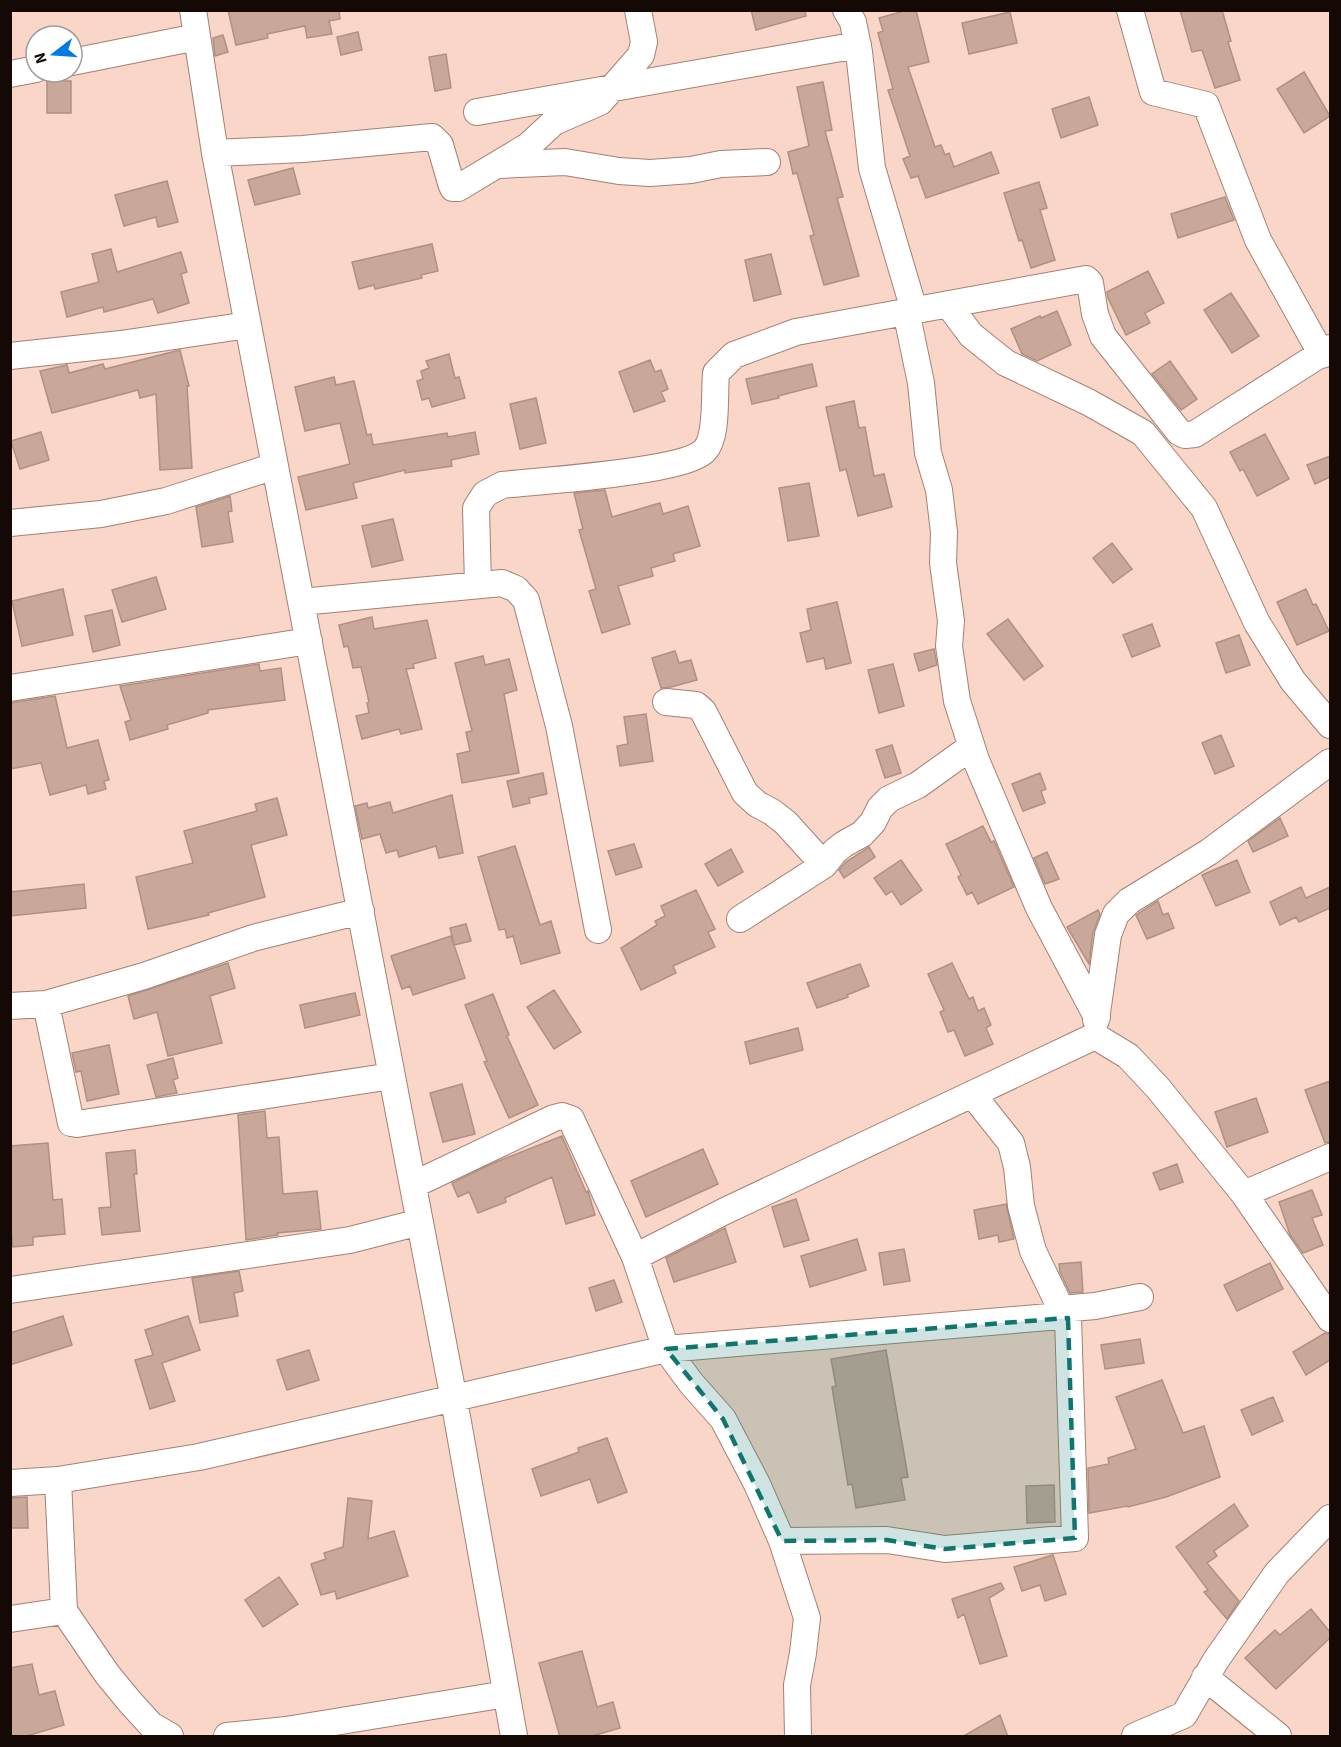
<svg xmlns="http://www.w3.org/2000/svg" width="1341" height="1747" font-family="'Source Sans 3',sans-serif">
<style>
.building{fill:#c9a899;stroke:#b09082;stroke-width:1.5}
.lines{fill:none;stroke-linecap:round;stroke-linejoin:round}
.street-casing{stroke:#a18274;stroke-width:28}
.street{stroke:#fff;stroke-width:26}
.marked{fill:#0f766e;fill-opacity:0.2;stroke:#0f766e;stroke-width:4.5;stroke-dasharray:12 8;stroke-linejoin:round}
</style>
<rect width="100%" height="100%" fill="#f9d6c7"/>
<path class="building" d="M228,10H339L340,19L329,21L332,34L307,38L305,26L267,34L268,38L236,45Z
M751,10H805L806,16L756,30Z
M908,10H916L929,62L908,67L935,147L941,145L945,155L949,153L954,167L991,152L999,173L926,198L918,176L911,178L903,159L910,156L888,90L893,89L878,33L883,31L879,18Z
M1180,10H1222L1231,41L1228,42L1240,80L1215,88L1202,50L1192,52Z
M1010,12L1017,43L969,54L962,23Z
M358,32L362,50L341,55L337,37Z
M223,35L228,52L215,56L213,38Z
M446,54L451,88L435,91L429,57Z
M1304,72L1330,116L1304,133L1277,89Z
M47,81H71V113H47Z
M823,82L832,130L825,131L843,197L837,198L859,276L824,285L810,236L814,235L797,173L793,174L788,152L809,146L797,87Z
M1089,97L1098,125L1061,138L1052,109Z
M293,168L300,194L255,205L248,180Z
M167,181L178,222L158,227L156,217L124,226L115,195Z
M1039,182L1047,208L1040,210L1055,260L1031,268L1022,240L1019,241L1004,193Z
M1225,197L1234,220L1178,238L1171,214Z
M432,244L438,271L421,275L422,278L375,289L374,285L359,289L352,262Z
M111,249L117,272L181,252L187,272L181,274L189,303L158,313L153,299L104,312L103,307L67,317L61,292L99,282L92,254Z
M771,254L781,294L754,301L745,260Z
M1148,271L1164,303L1145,313L1150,323L1126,335L1108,298L1107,292Z
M1231,293L1259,336L1232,353L1204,310Z
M1057,311L1071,345L1037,361L1022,354L1011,329L1040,316L1041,318Z
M180,350L189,386H187L192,468L160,470L156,394L140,398L138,390L52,413L40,371L67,365L69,373L103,364L105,369Z
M449,354L455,378L459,377L465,398L432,407L429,398L422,400L417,381L423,379L421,371L429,368L426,361Z
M650,360L655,372L661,370L668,389L661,392L665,401L634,412L619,372Z
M1170,361L1197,399L1181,410L1152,374Z
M812,364L817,386L778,396L779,398L752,404L746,379Z
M334,377L336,385L354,381L367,435L371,434L373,445L447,433L448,437L475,432L479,454L451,460L452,466L405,473V470L353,483L357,498L306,510L298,477L350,464L340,423L305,431L295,387Z
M536,398L546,443L520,449L510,404Z
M854,401L859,428L865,427L874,476L884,474L892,507L858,516L846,469L840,471L826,407Z
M41,432L49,460L20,469L11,441Z
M1265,434L1289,479L1257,496L1243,469L1240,471L1230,452Z
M1330,456V477L1315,484L1307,465Z
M809,483L819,536L788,541L779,488Z
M605,490L612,517L660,503L663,514L688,506L700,546L673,554L675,561L651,568L653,576L618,586L630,624L602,633L589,591L596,589L579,530L583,529L574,493Z
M230,496L232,511L228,512L233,542L202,547L196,507Z
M393,519L403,560L372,567L362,526Z
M1112,543L1132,569L1113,583L1093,558Z
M156,577L166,609L122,622L112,590Z
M63,589L73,635L22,646L12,601Z
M1306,589L1313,605L1316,604L1329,631L1297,645L1277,602Z
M837,602L851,663L826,669L824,658L807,662L800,633L811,630L807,609Z
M112,610L120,645L93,652L85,616Z
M372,617L374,629L427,620L436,658L413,664L414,668L406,669L422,729L401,734L399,729L362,739L356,716L369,713L367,703L369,702L361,667L353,668L348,646L344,647L339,625Z
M1008,619L1043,666L1024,680L987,634Z
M1152,624L1160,646L1132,657L1123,635Z
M1239,635L1250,665L1226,673L1216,643Z
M934,649L937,665L919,671L914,654Z
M675,651L679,663L691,660L697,680L671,687L661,688L652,658Z
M483,656L485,665L509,659L517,690L504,694L519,773L462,783L457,754L470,751L466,732L472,731L455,663Z
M259,664L260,671L281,668L285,700L208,710V713L167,725L168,729L130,740L125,722L131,720L120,686Z
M893,664L904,706L879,713L868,670Z
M55,696L67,748L98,740L109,780L104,781L106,789L88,794L86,785L50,795L41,763L10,769V703Z
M646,714L653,761L620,766L617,746L628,744L624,717Z
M1221,735L1234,766L1215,774L1202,743Z
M892,745L901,773L885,778L876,750Z
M543,773L547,794L529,798L530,803L513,807L507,781Z
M1040,773L1046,789L1041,791L1045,803L1023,811L1012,784Z
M452,795L463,853L439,858L436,846L399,857L397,850L386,853L380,834L362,839L355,806L367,803L368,808L390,802L393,813Z
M277,798L287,835L251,845L265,897L208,913L209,915L148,929L136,877L193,863L184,831L257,811L255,804Z
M1280,818L1288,836L1253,852L1248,841Z
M983,826L991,842L994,841L1014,887L978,904L972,892L967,895L958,877L961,875L946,844Z
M634,844L642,867L616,875L608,851Z
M515,846L540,925L551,921L560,953L521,964L513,936L507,938L505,929L499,930L478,857Z
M869,847L875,857L844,878L839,870L846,862Z
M731,849L743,872L718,886L705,864Z
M1047,852L1059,879L1045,884L1034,858Z
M901,860L922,890L901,905L892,891L886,895L874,878Z
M1237,860L1250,892L1216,906L1202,875Z
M84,884L86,908L10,916V892Z
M1301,887L1306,898L1330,887V908L1299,922L1296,917L1280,925L1270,902Z
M696,890L715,929L708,932L715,947L673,966L676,973L641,990L621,948L657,925L655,921L665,916L661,906Z
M1158,901L1163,915L1168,913L1174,928L1147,939L1136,915Z
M1098,910L1100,914L1093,933L1089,964L1067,927Z
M466,924L471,941L454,945L450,928Z
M451,936L465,978L413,995L410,986L402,989L391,956Z
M228,963L235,988L210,996L222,1043L168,1056L157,1012L134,1019L128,996Z
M952,963L969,999L973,997L978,1011L984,1008L991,1025L986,1028L993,1044L965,1056L954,1030L948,1032L940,1012L944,1010L928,974Z
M860,964L869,986L847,995L848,997L817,1008L807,983Z
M554,990L581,1032L554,1049L527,1007Z
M355,993L360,1015L305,1028L300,1005Z
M493,994L509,1035L507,1036L538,1105L509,1118L484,1062L487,1061L465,1005Z
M798,1028L803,1050L750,1064L745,1042Z
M109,1045L119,1094L87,1101L81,1071L76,1072L72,1053Z
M173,1058L178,1078L173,1080L177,1093L156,1097L147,1065Z
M1330,1081V1142L1325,1143L1305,1090Z
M462,1084L475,1134L443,1142L430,1093Z
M1256,1098L1268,1132L1227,1147L1215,1112Z
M265,1111L267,1138L279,1137L283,1194L317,1191L321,1229L277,1233L278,1235L246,1240L238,1115Z
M562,1136L586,1192L588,1191L595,1215L566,1224L552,1177L505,1198L506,1202L478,1213L469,1192L458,1197L452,1183L491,1164Z
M48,1143L53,1200L62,1199L65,1234L33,1237V1245L13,1247L10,1222V1146Z
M703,1149L718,1184L646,1217L631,1181Z
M135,1150L137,1174H134L140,1231L102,1235L99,1208L111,1207L106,1153Z
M1177,1164L1183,1182L1160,1190L1153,1173Z
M1312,1190L1322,1215L1312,1218L1323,1245L1303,1253L1290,1235L1279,1202Z
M796,1199L809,1240L784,1247L772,1207Z
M1006,1204L1014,1239L999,1242L998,1235L979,1239L974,1210Z
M725,1228L736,1262L674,1282L666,1258Z
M857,1239L866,1270L810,1287L801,1256Z
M904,1249L910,1281L884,1285L879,1253Z
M1081,1262L1083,1292L1070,1293L1060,1272L1059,1264Z
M1270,1263L1283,1289L1237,1311L1224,1285Z
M239,1271L243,1291L234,1293L238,1316L200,1323L192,1278Z
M614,1280L622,1302L596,1311L589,1288Z
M63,1316L72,1345L10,1365V1333Z
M188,1316L200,1350L162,1363L175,1401L150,1409L135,1360L153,1355L145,1330Z
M1325,1333L1330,1334V1360L1306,1375L1293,1352Z
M1140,1339L1144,1363L1105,1369L1101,1345Z
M309,1350L319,1380L287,1390L277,1360Z
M886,1350L908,1477L901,1478L905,1500L856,1508L852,1484L848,1485L832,1387L836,1386L831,1359Z
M1162,1380L1183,1433L1204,1426L1220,1477L1166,1497L1128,1507L1127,1506L1089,1513L1088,1468L1109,1464L1108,1458L1136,1449L1116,1397Z
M1273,1397L1283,1421L1252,1435L1241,1410Z
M607,1438L627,1492L598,1503L590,1479L541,1496L532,1469L579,1452L578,1448Z
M1054,1485L1055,1522L1027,1523L1026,1486Z
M27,1497L28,1528H10V1498Z
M348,1498L372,1501L368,1539L394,1531L408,1576L337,1599L335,1591L321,1595L311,1564L326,1559L324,1553L343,1547Z
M1234,1504L1248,1526L1214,1551L1217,1556L1207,1563L1239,1601L1227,1619L1204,1592L1208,1590L1176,1547Z
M1053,1555L1066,1594L1045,1601L1040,1585L1022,1591L1014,1567Z
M279,1577L298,1604L263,1627L245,1600Z
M1001,1583L1004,1589L989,1598L1007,1656L980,1664L964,1614L958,1618L952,1599Z
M1311,1609L1330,1632V1638L1276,1689L1245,1658L1275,1630L1280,1635Z
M582,1651L597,1707L613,1702L620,1728L589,1737H560L539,1663Z
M32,1664L39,1695L55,1691L64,1725L23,1737H10V1668Z
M1000,1715L1008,1737H962Z"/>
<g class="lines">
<defs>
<path id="street" d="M193,10L215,153L454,1400L514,1736
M846,10L853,22L859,52L872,168L914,310
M1130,10L1153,92L1206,105L1258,240L1322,355
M72,62L197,37
M10,74L36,69
M477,112L858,45
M215,153L303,149L432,137L440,145L451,183L453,188H458L528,146L554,122L600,102L641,55L644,42L638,10
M498,165L565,162L619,171L650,173L691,170L721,164L767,162
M948,304L971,335L1006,363L1088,402L1143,433L1204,508L1257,623L1293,681L1330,725
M906,311L921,383L928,453L939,490L944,532L943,563L951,621L949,646L957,701L976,760L1039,908L1097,1017
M10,356L121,344L248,325
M10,523L101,514L166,501L275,466
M478,585L476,508L485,494L502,485C538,481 686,472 705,450C718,436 714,393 716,373L734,355L796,332L1086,279L1090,283L1095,314L1103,336L1179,432L1185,435L1195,434L1330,348
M301,602L502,583L516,589L526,600L559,726L598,930
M10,688L309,641
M666,702L696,705L703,711L745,793L757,804L772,812L786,823L824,865L740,919
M824,865L835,851L844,844L862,834L873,822L880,808L889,799L918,785L971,747
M46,1004L71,1123L77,1124L392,1076
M10,1006L46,1004L144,976L253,938L361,911
M1096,1020L1108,935L1116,914L1129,901L1209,852L1330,762
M1095,1036L1128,1056L1158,1088L1244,1194L1330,1319
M972,1094L1011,1143L1017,1167L1021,1206L1033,1251L1061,1309L1095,1306L1140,1297
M413,1185L554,1118L562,1116L571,1119L635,1257
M1244,1194L1330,1157
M10,1290L350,1240L420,1222
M58,1480L64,1611L107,1674L130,1702L151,1725L170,1736
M10,1483L58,1480L199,1457L666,1349L691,1383L723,1419L757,1484L782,1541L807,1618L803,1653L797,1685L798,1736
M782,1541L887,1540L945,1549L1075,1538L1068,1318L1061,1316L666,1349L635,1257L725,1211L1095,1036
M10,1619L64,1611
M1205,1677L1278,1736
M227,1736L286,1730L506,1694
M1135,1736L1184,1715L1216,1660L1277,1573L1330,1518"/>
</defs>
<use href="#street" class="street-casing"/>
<use href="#street" class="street"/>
</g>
<path class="marked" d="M1068,1318L1075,1538L945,1549L887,1540L782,1541L723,1419L666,1349Z"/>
<rect width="1341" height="1747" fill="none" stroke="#140905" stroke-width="24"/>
<g transform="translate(54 54) rotate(253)"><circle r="28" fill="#ffffff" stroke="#a19d9b" stroke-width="1.5"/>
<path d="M0-4.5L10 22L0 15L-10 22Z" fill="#007be1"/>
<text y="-9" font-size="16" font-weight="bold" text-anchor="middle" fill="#140905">N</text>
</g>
</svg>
